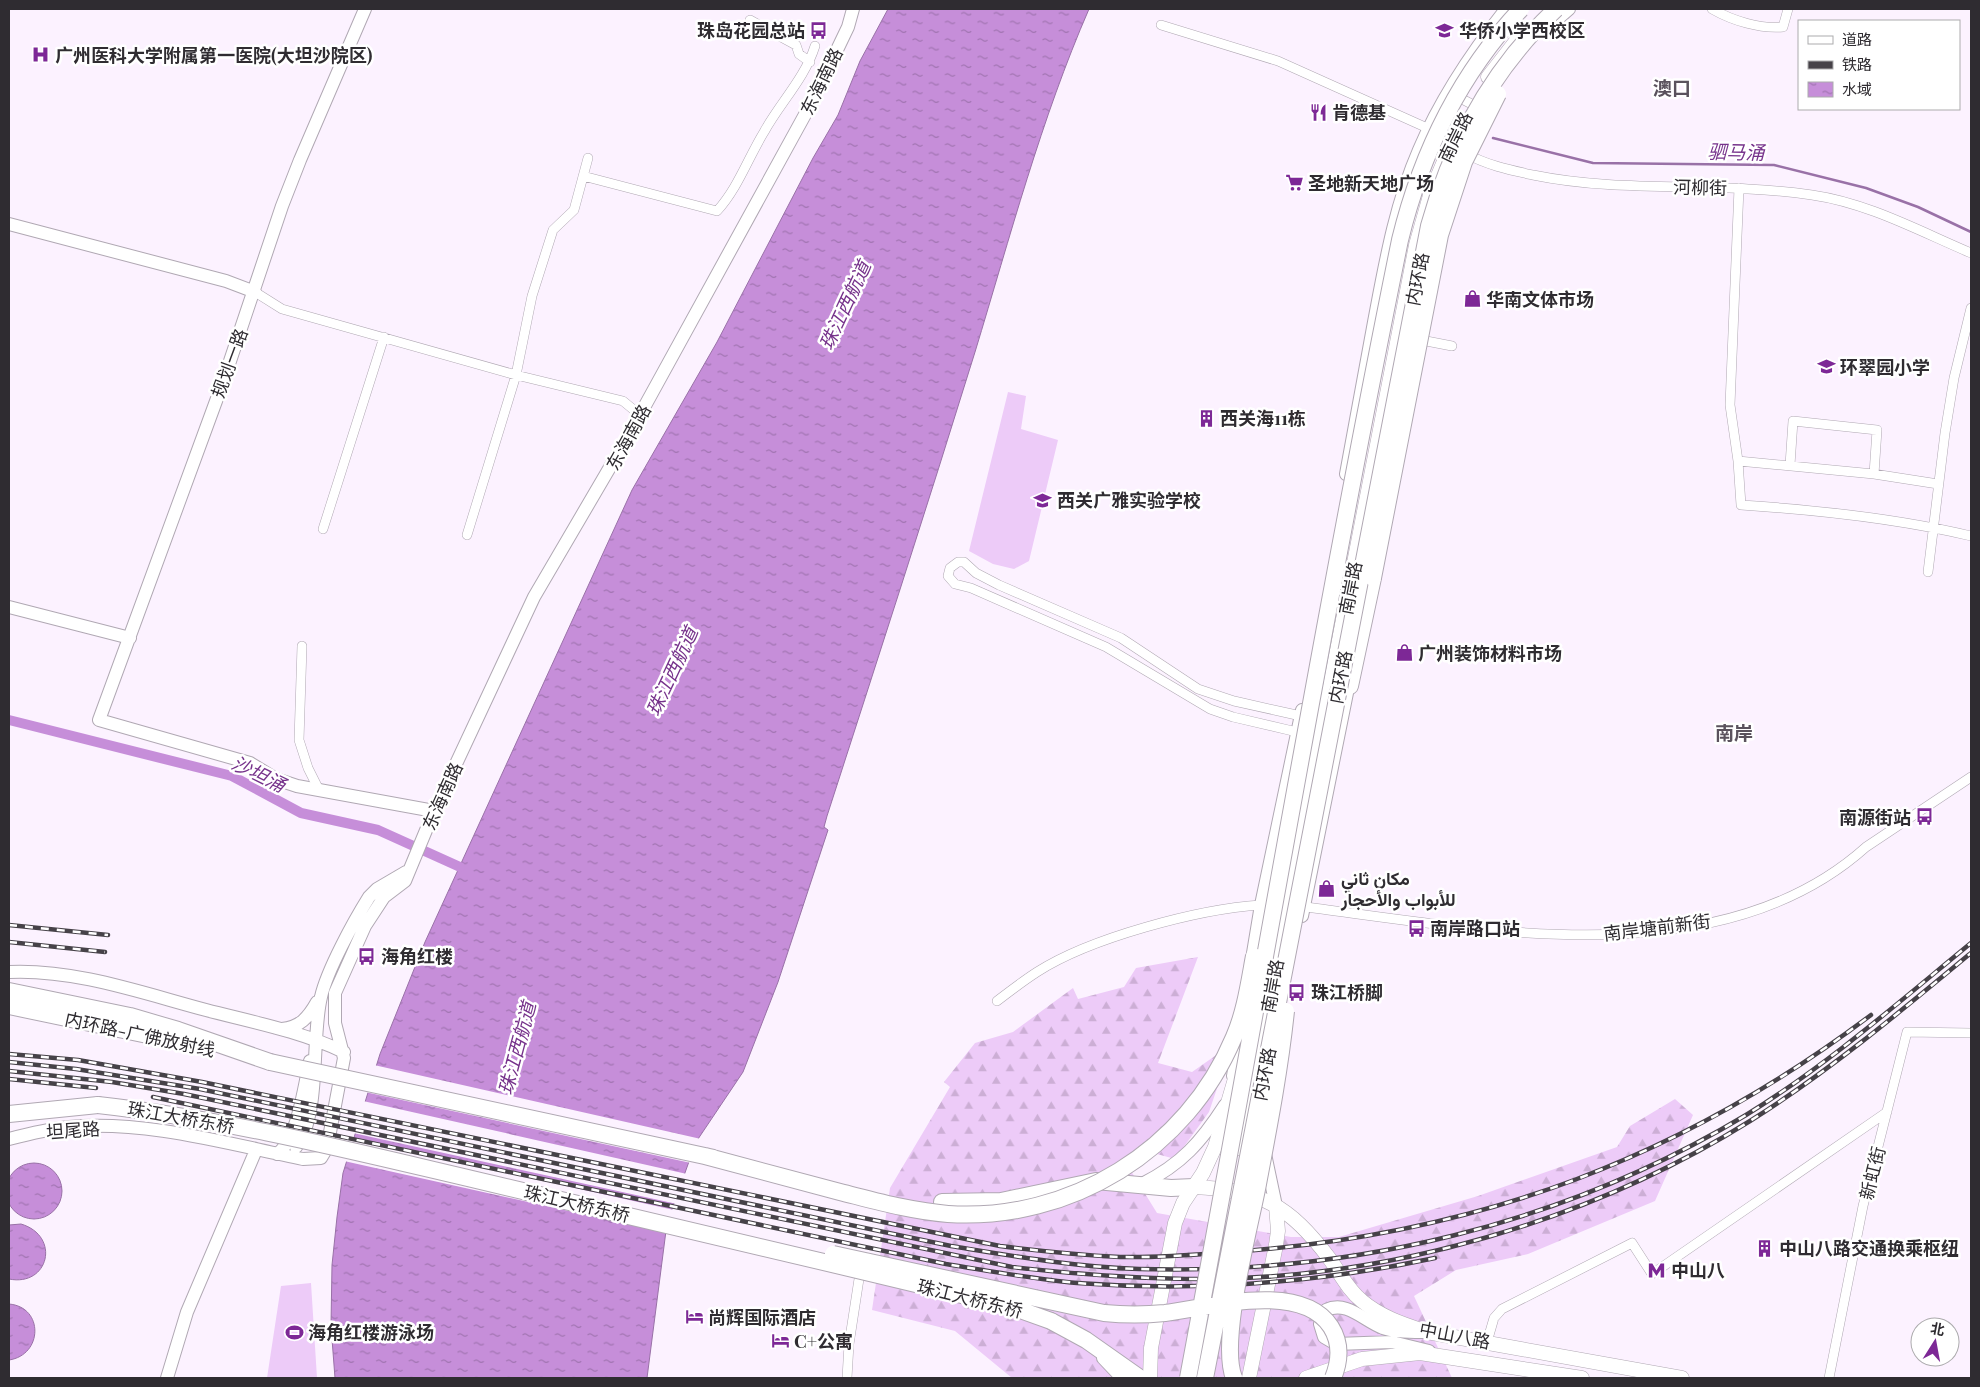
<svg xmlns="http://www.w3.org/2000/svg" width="1980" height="1387" font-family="'Playfair Display',Vazirmatn,'Noto Sans SC',serif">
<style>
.forest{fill:url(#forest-firs)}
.garden{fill:#edcbf8}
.water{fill:url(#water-ripples);stroke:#9971a7}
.pier{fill:#fcf2ff}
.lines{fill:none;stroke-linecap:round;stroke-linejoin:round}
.stream{stroke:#9971a7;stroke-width:2.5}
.canal{stroke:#c68ed9;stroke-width:10}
.street-casing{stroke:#b0a8b3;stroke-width:10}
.secondary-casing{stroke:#b0a8b3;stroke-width:14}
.primary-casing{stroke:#b0a8b3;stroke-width:15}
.highway-casing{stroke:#b0a8b3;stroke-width:18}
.street{stroke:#fff;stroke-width:9}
.secondary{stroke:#fff;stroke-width:12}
.primary{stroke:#fff;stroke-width:14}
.highway{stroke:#fff;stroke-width:16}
.rail-casing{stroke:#464248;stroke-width:4.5}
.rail{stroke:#fff;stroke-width:2.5;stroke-dasharray:8;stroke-linecap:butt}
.highway-bridge-casing{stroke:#b0a8b3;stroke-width:18;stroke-linecap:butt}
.highway-bridge{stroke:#fff;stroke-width:16}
.labels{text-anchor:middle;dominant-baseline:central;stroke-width:5;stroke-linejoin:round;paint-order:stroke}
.poi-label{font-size:18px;font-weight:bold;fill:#2f2c31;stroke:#fff;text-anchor:start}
.street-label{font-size:18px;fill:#2f2c31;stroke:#fff}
.neighbourhood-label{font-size:19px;font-weight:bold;fill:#5a525d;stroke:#fff}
.water-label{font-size:19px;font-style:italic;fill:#76328b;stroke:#fff}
</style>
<defs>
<pattern id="forest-firs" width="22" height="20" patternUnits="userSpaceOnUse" patternTransform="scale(1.25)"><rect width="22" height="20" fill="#edcbf8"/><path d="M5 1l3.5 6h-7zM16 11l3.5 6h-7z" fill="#ccaed5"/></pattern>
<pattern id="water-ripples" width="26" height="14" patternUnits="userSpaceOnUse" patternTransform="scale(1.25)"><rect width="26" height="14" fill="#c68ed9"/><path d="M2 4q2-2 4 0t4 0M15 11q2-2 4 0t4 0" fill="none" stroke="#a174b1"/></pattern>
</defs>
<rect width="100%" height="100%" fill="#fcf2ff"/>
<path class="forest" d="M1198,957L1158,1063L1192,1072L1232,1044L1209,1112L1175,1159L1157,1154L1131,1171L1157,1213L1291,1237H1339L1478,1196L1617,1147L1630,1126L1675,1099L1693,1115L1655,1201L1528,1254L1456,1270L1414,1296L1452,1378H1012L955,1331L872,1310L890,1188L950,1087L944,1082L975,1043L1013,1032L1073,988L1078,999L1124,987L1136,968Z"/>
<path class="garden" d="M1008,392L1026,396L1021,429L1058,440L1029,561L1014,569L993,564L969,551Z
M311,1283L317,1378H267L281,1286Z"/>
<path class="water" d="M888,9H1089C1041,119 1010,237 975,352C927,507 877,661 827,816L824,827L828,830L778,982L743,1072L696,1142L667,1223L647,1378H335L331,1326L332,1265L337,1217L343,1173L380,1054L425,942L632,490L717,342L813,158L838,115L860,61Z
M6 1191a28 28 0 1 1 56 0a28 28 0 1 1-56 0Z
M21,1224C61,1236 49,1287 9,1279V1225Z
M9,1304C44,1307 43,1355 9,1360Z"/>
<path class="pier" d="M374,1065L701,1139L691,1163L365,1092Z
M363,1101L687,1174L677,1204L353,1133Z
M351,1138L674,1210L668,1233L344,1161Z"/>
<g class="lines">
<path class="stream" d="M1493,138L1593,163L1774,165L1866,188L1918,207L1971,232"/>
<path class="canal" d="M9,720L232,776L301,813L378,830L460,867"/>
<defs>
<path id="street" d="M1712,9C1733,21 1760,29 1783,27L1788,9
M750,20L796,45L799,54L810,62
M1161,25L1278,61L1434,131
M1462,99L1481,109
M1465,153C1486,165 1510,170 1533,175C1625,194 1719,181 1812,195C1868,203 1919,231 1971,253
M583,176L717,211C738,188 748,158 764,132C780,103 805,78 815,46
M1739,188L1730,405L1738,461L1741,505C1818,510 1896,518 1971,536
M255,292L282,309L516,375L623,401L640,415
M1416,339L1452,346
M1738,461L1874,474L1938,484
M1790,465L1793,421L1877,430L1874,474
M323,529L384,337
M467,535L516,375L532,296L553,230L574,210L588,158
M1928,572L1945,433L1954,378L1971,308
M302,646L299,740L308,768L319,790
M1297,732L1233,717L1210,709L1106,647L971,588L955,584L948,576L950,568L958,562H964L976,573L999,585L1121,638L1198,689L1234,701L1301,716
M1305,907C1481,929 1719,979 1866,847L1971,777
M997,1001C1010,991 1023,981 1037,972C1090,938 1198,909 1261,905
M1487,1342L1494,1318L1502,1309L1632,1243L1652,1274L1887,1112
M847,1378L849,1344L859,1279
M1829,1378L1863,1206L1907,1032L1971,1033"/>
<path id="secondary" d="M365,9L300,160L282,206L223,382L99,720L250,763L276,779L297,786L434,811
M1546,29L1569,9
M9,224L226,281L255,292
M1346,474C1355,423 1365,373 1374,322C1385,264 1395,205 1419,150C1440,100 1472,52 1506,9
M9,607L130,638
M1302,916L1350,678
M1251,965L1261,905L1302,710
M9,972C75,969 142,993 206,1010C252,1022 300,1031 344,1052
M282,1029C300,1027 308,1018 317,1002
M1233,1076L1240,1032
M9,1139C28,1134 48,1129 69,1127C146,1120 228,1144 303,1159L321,1158L327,1148L344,1058L335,1023V993L365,926L384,897L405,881L434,811L534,597L630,433L813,100L848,27L853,9
M296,1147C321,1115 311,1037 321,997C327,970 354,921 369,897L377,889L406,872
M277,1154C298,1139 304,1086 310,1061
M1265,1154L1276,1206
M1142,1184C1182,1164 1201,1142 1225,1105
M1422,1332C1409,1332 1395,1332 1383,1328C1364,1321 1347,1300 1326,1310L1320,1324L1324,1337L1336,1344L1392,1342L1429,1351
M1103,1358L1122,1378
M167,1378L187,1312L256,1150"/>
<path id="primary" d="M1488,77L1516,41
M1243,1150L1248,1113L1282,932L1416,245L1431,192L1459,126
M1194,1187C1261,1190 1289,1205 1329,1258C1340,1273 1348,1290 1362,1301C1381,1317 1403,1324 1427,1332L1682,1378
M1150,1378L1151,1348L1175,1223L1183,1203L1203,1173L1215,1147L1239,1065
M1249,1378L1276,1245L1278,1231L1276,1206
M1306,1378L1362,1359L1420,1353L1582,1378"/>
<path id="highway" d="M1350,686L1373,578
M9,991L130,1016L178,1030L270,1062
M9,1006L200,1046
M9,1114L98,1105
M942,1202L1001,1201L1096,1181L1171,1188L1194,1187
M1051,1321L1086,1340L1140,1378"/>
</defs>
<use href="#street" class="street-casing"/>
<use href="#secondary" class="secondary-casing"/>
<use href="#primary" class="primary-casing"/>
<use href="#highway" class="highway-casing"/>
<use href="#street" class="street"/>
<use href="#secondary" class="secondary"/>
<use href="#primary" class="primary"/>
<use href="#highway" class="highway"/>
<defs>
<path id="rail" d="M9,925L108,935
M9,942L105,952
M9,1054L78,1060L202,1082L1000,1246C1040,1251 1080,1255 1120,1257C1162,1258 1204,1254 1245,1251C1482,1232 1681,1158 1871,1015
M9,1062L76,1069L200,1089L951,1246C1013,1256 1075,1267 1139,1269C1351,1275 1563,1225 1746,1115C1826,1066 1899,1002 1971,943
M9,1071L112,1082L184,1094L1012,1267C1075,1274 1138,1279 1201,1279C1389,1279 1590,1221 1750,1121C1828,1072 1900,1012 1971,953
M9,1079L96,1088
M153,1097L946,1264C989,1271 1033,1279 1077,1283C1197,1292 1317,1283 1435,1258"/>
</defs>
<use href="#rail" class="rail-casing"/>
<use href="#rail" class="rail"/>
<defs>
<path id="highway-bridge" d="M1373,578L1440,235L1464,162L1498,94
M270,1062L714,1158
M98,1105C224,1119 348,1150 472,1179C652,1220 832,1264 1012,1307L1051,1321
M705,1156C750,1168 795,1180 840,1192C876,1201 911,1211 948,1214C1070,1222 1187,1150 1234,1037C1245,1012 1249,983 1254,956
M833,1254L1104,1313C1124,1315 1145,1315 1165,1313C1212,1307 1301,1281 1331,1327C1341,1343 1340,1361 1333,1378
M1188,1378C1259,999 1323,618 1400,240C1421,154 1460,74 1521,9
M1205,1378L1429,226C1452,143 1493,68 1556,9
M1234,1378C1219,1341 1250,1227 1258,1184C1269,1126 1280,1069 1286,1011"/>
</defs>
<use href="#highway-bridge" class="highway-bridge-casing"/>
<use href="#highway-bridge" class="highway-bridge"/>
</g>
<defs>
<symbol id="bus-bare" viewBox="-9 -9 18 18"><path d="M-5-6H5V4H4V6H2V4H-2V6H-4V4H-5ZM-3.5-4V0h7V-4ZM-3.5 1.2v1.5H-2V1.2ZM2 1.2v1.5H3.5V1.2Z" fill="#7d2896" stroke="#fff" stroke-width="2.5" paint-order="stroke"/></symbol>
<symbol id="school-bare" viewBox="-9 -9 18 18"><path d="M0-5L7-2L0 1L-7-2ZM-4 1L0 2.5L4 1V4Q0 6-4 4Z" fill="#7d2896" stroke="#fff" stroke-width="2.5" paint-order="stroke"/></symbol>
<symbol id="hospital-bare" viewBox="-9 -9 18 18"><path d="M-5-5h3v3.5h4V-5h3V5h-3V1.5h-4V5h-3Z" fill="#7d2896" stroke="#fff" stroke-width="2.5" paint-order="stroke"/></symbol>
<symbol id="restaurant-bare" viewBox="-9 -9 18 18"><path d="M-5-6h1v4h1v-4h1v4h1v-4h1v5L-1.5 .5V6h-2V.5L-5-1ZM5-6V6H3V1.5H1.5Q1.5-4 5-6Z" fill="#7d2896" stroke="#fff" stroke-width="2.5" paint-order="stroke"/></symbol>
<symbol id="supermarket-bare" viewBox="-9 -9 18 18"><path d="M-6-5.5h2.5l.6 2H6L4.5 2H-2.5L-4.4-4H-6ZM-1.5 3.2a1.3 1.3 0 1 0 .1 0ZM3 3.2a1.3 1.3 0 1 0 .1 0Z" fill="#7d2896" stroke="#fff" stroke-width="2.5" paint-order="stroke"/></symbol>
<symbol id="shop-bare" viewBox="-9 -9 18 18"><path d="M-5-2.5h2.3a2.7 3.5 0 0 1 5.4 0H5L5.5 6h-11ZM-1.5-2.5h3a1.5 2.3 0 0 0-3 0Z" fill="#7d2896" stroke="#fff" stroke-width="2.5" paint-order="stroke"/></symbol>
<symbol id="building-bare" viewBox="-9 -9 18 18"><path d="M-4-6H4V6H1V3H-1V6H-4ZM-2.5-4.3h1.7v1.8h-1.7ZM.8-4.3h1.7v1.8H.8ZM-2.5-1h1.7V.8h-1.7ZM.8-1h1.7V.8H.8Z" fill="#7d2896" stroke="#fff" stroke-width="2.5" paint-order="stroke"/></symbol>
<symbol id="metro-bare" viewBox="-9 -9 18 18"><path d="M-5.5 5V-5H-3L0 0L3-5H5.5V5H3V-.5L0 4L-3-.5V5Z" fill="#7d2896" stroke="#fff" stroke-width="2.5" paint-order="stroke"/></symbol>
<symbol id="hotel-bare" viewBox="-9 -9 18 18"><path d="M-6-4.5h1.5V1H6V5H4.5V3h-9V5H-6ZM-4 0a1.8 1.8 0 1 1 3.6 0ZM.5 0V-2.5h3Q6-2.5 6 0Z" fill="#7d2896" stroke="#fff" stroke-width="2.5" paint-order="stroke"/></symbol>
<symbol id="stadium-bare" viewBox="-9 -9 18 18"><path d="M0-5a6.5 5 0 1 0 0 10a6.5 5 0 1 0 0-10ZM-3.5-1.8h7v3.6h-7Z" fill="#7d2896" stroke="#fff" stroke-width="2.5" paint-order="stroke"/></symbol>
</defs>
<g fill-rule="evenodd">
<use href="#bus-bare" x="806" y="18" width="25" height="25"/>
<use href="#school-bare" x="1432" y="18" width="25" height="25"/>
<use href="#hospital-bare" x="28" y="42" width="25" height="25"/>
<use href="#restaurant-bare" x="1306" y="100" width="25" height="25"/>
<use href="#supermarket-bare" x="1282" y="170" width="25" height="25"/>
<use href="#shop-bare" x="1460" y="286" width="25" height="25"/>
<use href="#school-bare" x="1814" y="354" width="25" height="25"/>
<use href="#building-bare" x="1194" y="406" width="25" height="25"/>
<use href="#school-bare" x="1030" y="488" width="25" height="25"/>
<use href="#shop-bare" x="1392" y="640" width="25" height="25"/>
<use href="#bus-bare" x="1912" y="804" width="25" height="25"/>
<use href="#shop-bare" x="1314" y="876" width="25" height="25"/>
<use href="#bus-bare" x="1404" y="916" width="25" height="25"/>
<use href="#bus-bare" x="354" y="944" width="25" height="25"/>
<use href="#bus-bare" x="1284" y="980" width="25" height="25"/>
<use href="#building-bare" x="1752" y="1236" width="25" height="25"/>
<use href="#metro-bare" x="1644" y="1258" width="25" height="25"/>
<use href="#hotel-bare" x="682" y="1304" width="25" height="25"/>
<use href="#stadium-bare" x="282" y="1320" width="25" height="25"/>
<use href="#hotel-bare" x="768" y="1328" width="25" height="25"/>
</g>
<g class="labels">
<g class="poi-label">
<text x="805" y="30" text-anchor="end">珠岛花园总站</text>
<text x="1459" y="30">华侨小学西校区</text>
<text x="55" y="55">广州医科大学附属第一医院(大坦沙院区)</text>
<text x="1332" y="112">肯德基</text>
<text x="1308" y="183">圣地新天地广场</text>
<text x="1486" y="299">华南文体市场</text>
<text x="1840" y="367">环翠园小学</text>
<text x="1220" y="418">西关海11栋</text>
<text x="1057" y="500">西关广雅实验学校</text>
<text x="1418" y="653">广州装饰材料市场</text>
<text x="1911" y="817" text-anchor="end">南源街站</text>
<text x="1341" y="878">مكان ثاني<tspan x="1341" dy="21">للأبواب والأحجار</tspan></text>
<text x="1430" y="928">南岸路口站</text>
<text x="381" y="956">海角红楼</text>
<text x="1311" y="992">珠江桥脚</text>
<text x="1779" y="1248">中山八路交通换乘枢纽</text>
<text x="1671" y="1270">中山八</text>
<text x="708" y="1317">尚辉国际酒店</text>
<text x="308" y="1332">海角红楼游泳场</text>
<text x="794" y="1341">C+公寓</text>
</g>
<g class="street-label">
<text transform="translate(821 81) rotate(-64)">东海南路</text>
<text transform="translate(1455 137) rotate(-64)">南岸路</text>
<text transform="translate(1700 187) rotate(1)">河柳街</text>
<text transform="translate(1417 279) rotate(-79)">内环路</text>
<text transform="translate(229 363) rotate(-70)">规划一路</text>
<text transform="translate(628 437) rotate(-61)">东海南路</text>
<text transform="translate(1350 588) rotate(-79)">南岸路</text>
<text transform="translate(1340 677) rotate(-79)">内环路</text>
<text transform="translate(442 796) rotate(-66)">东海南路</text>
<text transform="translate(1657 927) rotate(-7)">南岸塘前新街</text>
<text transform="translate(1272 986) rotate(-80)">南岸路</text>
<text transform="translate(140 1034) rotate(12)">内环路-广佛放射线</text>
<text transform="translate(1264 1074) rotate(-79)">内环路</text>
<text transform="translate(181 1117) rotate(10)">珠江大桥东桥</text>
<text transform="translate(73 1130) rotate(-4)">坦尾路</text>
<text transform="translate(1872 1173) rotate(-76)">新虹街</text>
<text transform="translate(577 1203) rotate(13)">珠江大桥东桥</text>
<text transform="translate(970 1298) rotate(14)">珠江大桥东桥</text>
<text transform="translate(1455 1335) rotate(11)">中山八路</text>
</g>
<g class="neighbourhood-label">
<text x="1672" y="87">澳口</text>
<text x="1734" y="732">南岸</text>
</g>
<g class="water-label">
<text transform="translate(1736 151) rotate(1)">驷马涌</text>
<text transform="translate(844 305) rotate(-65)">珠江西航道</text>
<text transform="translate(671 671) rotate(-65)">珠江西航道</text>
<text transform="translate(259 773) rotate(26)">沙坦涌</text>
<text transform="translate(516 1048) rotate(-75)">珠江西航道</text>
</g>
</g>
<rect width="1980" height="1387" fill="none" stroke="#2f2c31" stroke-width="20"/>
<rect x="1798" y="20" width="162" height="90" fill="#ffffff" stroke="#acabad"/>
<rect x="1808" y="36" width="25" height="8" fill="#ffffff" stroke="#acabad"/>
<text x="1842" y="45" font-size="15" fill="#2f2c31">道路</text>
<rect x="1808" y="61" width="25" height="8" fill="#464248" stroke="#acabad"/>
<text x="1842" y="70" font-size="15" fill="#2f2c31">铁路</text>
<rect x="1808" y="82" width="25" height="15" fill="url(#water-ripples)" stroke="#acabad"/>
<text x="1842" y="95" font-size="15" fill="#2f2c31">水域</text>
<g transform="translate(1935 1342) rotate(11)"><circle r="24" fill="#ffffff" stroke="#acabad"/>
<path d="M0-4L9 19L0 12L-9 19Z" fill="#7d2896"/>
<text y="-8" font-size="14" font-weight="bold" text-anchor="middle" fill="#2f2c31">北</text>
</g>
</svg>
